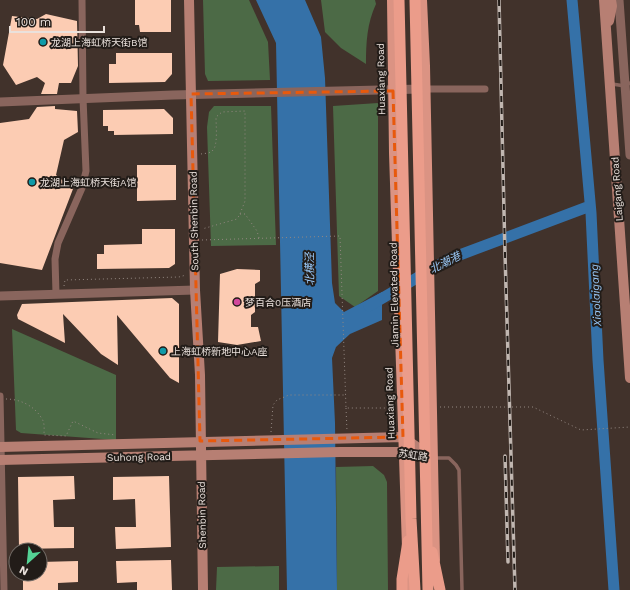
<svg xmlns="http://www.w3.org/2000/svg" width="630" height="590" font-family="'Work Sans','Noto Sans SC',sans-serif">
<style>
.green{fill:#4c6a46}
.water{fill:#3571a8}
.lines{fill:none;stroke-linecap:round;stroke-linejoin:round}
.river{stroke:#3571a8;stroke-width:11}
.building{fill:#fcccb3}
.path{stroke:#948882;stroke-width:1;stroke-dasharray:1 3;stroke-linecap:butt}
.service{stroke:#89655d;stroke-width:3.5}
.minor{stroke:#89655d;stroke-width:7}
.tertiary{stroke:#89655d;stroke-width:9}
.secondary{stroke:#b77f73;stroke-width:10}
.primary{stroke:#db9383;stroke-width:10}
.trunk{stroke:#eb9c8a;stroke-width:11}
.rail-casing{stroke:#c1b7b1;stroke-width:3.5}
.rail{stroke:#221c18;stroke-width:2;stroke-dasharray:6;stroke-linecap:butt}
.marked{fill:none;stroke:#e8590c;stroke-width:3;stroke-dasharray:8 5;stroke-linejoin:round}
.culture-dot{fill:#0f9aa8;stroke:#221c18;stroke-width:1.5}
.hotel-dot{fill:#d1479c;stroke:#221c18;stroke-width:1.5}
.labels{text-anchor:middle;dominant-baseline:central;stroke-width:4;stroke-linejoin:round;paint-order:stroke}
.poi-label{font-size:10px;fill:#eae1dc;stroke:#221c18;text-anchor:start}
.street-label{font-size:10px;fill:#eae1dc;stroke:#221c18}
.water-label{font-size:11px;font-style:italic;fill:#99c8f7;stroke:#221c18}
</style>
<rect width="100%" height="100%" fill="#41322b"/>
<path class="green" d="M203,0H249L268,42L270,80L208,81L205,74Z
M321,0H375L376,4C367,23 366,43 366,64L341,48L325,32Z
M378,103V291L355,307L339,296L333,106Z
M214,106H271L276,245L211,246L207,127L209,112Z
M12,329L116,375V440L21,433L16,430Z
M373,466L384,475L387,482L388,590H337L336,467Z
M279,566V590H216L217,567Z"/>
<path class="water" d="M256,0H305L321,37L325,78L332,283L335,303L344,312L382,292V320L350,334L336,347L332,358L335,423L337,590H287L276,43Z"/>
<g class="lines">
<path class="river" d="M572,0L591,213L598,360L614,590
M369,306L449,259L590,206"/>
</g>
<path class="building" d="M135,0H171V32H140L139,25H135Z
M46,14L77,21L78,66L71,83H59L57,94H41L45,83L37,77L16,85L3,65L12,16L37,19Z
M116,53H172V74L165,82L109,83V64H116Z
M55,106V109L77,111L78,132L64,140L56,175L73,189L42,270L0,263V123L29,119L37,107Z
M164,109L173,118V134L114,135V131H108V126H103V110Z
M137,165H176V200L137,201Z
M142,229H175V264L169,268L97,269V254H104V245L142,244Z
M237,269L260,270V281L255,284V312L251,315V327H258L261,341L237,345L218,342L220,274Z
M172,298L179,304V383L170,378L117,315L118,365L101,354L63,314L65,343L18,319L17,315L22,304Z
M74,476L75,499L53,500L54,527H74V548L19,549L18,477Z
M169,476L171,547L116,549L115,527H136L135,499L113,500V477Z
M171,560L172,590H137V582L117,583L116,561Z
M78,561V582L58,583V590H23V574H40V562Z"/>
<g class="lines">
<path class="path" d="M201,154C205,153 210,154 213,150C218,145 216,125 216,117L222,112L245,111V201L240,214L237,219L202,229
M240,214H245L257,231L259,238
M202,240L340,236L346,408H395
M64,286L65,280L179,277L186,275
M6,399C20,399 35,406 42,419C45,423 44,430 44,435L66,436L73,421L98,433L116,435
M440,407H533L581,430L630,427
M346,408L347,431
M271,432L273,405L277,400L289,395H345"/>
<path class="service" d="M612,84L625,86L630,83
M433,458H449L456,465L459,470L462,590"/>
<path class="minor" d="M425,89H485
M56,294L55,259L58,243L82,188L86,171L83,98L82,0
M0,396L4,590"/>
<path class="tertiary" d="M619,0L630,155
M0,102L173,95L422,89
M0,296L195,290"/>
<path class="secondary" d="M189,0L195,290L200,375L203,590
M604,0L630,378
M609,21L612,6L611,0
M0,447L403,437L431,457
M0,460L340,452H403L413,454"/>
<path class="primary" d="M392,0L394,153L407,548
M422,0L425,66L435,560
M407,566L408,590"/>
<path class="trunk" d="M399,0L411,519L415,590
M415,0L428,590
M432,552L440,590
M402,590V579L408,541"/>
<defs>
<path id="rail" d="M499,0L505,254L515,590
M505,456L508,562"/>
</defs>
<use href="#rail" class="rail-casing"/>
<use href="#rail" class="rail"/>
</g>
<path class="marked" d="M393,91L403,437L200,441L191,94Z"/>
<g class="culture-dot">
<circle cx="43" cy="42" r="4"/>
<circle cx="32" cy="182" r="4"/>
<circle cx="163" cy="351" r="4"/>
</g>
<circle class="hotel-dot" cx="237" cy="302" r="4"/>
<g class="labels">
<g class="poi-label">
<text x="51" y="42">龙湖上海虹桥天街B馆</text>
<text x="40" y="182">龙湖上海虹桥天街A馆</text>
<text x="245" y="302">梦百合0压酒店</text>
<text x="171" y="351">上海虹桥新地中心A座</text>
</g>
<g class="street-label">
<text transform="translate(381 79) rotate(-91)">Huaxiang Road</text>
<text transform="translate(617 189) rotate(-94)">Laigang Road</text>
<text transform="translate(194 221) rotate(-91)">South Shenbin Road</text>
<text transform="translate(394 295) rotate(-91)">Jiamin Elevated Road</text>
<text transform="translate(390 403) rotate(-92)">Huaxiang Road</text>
<text transform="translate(413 455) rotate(8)">苏虹路</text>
<text transform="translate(139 457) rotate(-1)">Suhong Road</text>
<text transform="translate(202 515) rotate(-91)">Shenbin Road</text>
</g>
<g class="water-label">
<text transform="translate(445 263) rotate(-27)">北潮港</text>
<text transform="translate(310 269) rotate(-91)">北横泾</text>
<text transform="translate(596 295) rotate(-93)">Xiaolaigang</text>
</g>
</g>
<g transform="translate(28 562) rotate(207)"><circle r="19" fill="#221c18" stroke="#726b66"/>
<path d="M0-3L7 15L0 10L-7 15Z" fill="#54d395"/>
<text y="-6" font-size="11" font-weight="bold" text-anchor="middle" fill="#eae1dc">N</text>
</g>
<path d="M10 26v6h94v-6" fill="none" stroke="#eae1dc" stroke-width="2"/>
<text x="16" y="26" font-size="12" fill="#eae1dc" stroke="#221c18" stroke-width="3" paint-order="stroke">100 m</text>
</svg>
